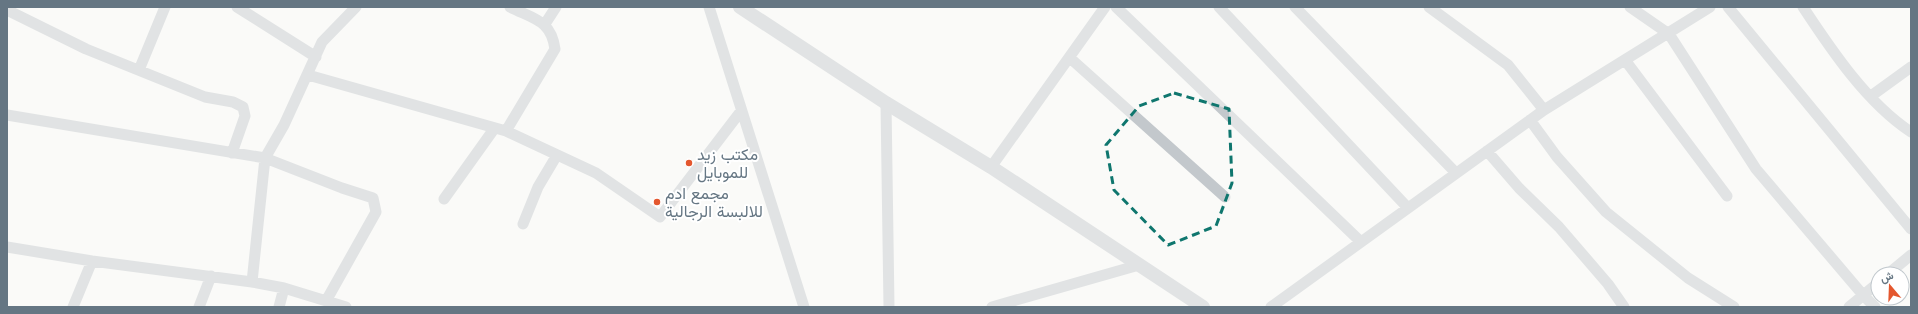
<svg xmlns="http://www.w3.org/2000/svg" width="1918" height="314" font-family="Jost,Vazirmatn,sans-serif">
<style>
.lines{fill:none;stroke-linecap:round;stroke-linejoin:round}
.minor{stroke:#c3c8cc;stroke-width:11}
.tertiary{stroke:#c3c8cc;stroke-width:14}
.marked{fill:none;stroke:#0f766e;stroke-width:3;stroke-dasharray:8 5;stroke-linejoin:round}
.poi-dot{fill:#e4572e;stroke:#fff;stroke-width:1.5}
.labels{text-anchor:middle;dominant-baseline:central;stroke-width:4;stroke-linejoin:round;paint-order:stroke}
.poi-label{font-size:16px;fill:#657683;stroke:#fff;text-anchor:start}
</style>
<rect width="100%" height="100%" fill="#fafaf8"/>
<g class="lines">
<path class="minor" d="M237,7L316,57
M709,7L804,307
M1116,7L1361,242
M1219,7L1408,208
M1295,7L1456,173
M1429,7L1508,65L1544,110
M1630,7L1669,34L1756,169L1863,295L1875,307
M1728,7L1911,229
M1803,7C1832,51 1867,103 1911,132
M7,10L86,49L205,97L233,102L243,107L245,116L232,153
M545,24L556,7
M1070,58L1225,197
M1625,60L1727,196
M139,70L165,7
M308,75L506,131L596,173L660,217L741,111
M1871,96L1911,67
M886,103L889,307
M7,115L265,158L342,188L373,198L376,212L326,301
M1530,120L1557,157L1606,212L1688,278L1734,307
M506,131L555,49C551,20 534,19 510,7
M1487,151L1519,188L1559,227L1608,284L1624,307
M991,167L1105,7
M444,199L494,129
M523,224L538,187L557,155
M7,247L92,261L252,282L284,288L346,307
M1888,274L1911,255
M252,282L265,158L284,125L322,42L356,7
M73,307L92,261
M199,307L211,276
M279,307L284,288
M992,307L1139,265
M1271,307L1544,110L1710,7
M1849,307L1878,283"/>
<path class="tertiary" d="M740,7L886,103L991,167L1203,307"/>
</g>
<path d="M0 0H1918V314H0ZM1174,93L1229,109L1232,183L1216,226L1168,245L1114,190L1106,145L1139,106Z" fill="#fafaf8" fill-opacity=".55" fill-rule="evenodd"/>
<path class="marked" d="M1174,93L1229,109L1232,183L1216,226L1168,245L1114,190L1106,145L1139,106Z"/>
<g class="poi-dot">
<circle cx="689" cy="163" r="4"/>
<circle cx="657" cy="202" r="4"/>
</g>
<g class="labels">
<g class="poi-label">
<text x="697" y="154">مكتب زيد<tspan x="697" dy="18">للموبايل</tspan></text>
<text x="665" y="193">مجمع ادم<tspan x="665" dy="18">للالبسة الرجالية</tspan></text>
</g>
</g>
<rect width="1918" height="314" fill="none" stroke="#657683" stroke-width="16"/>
<g transform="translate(1890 286) rotate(341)"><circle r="19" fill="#ffffff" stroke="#c1c8cd"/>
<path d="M0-3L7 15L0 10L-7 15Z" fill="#e4572e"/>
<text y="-6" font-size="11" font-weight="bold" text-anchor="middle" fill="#657683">ش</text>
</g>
</svg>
